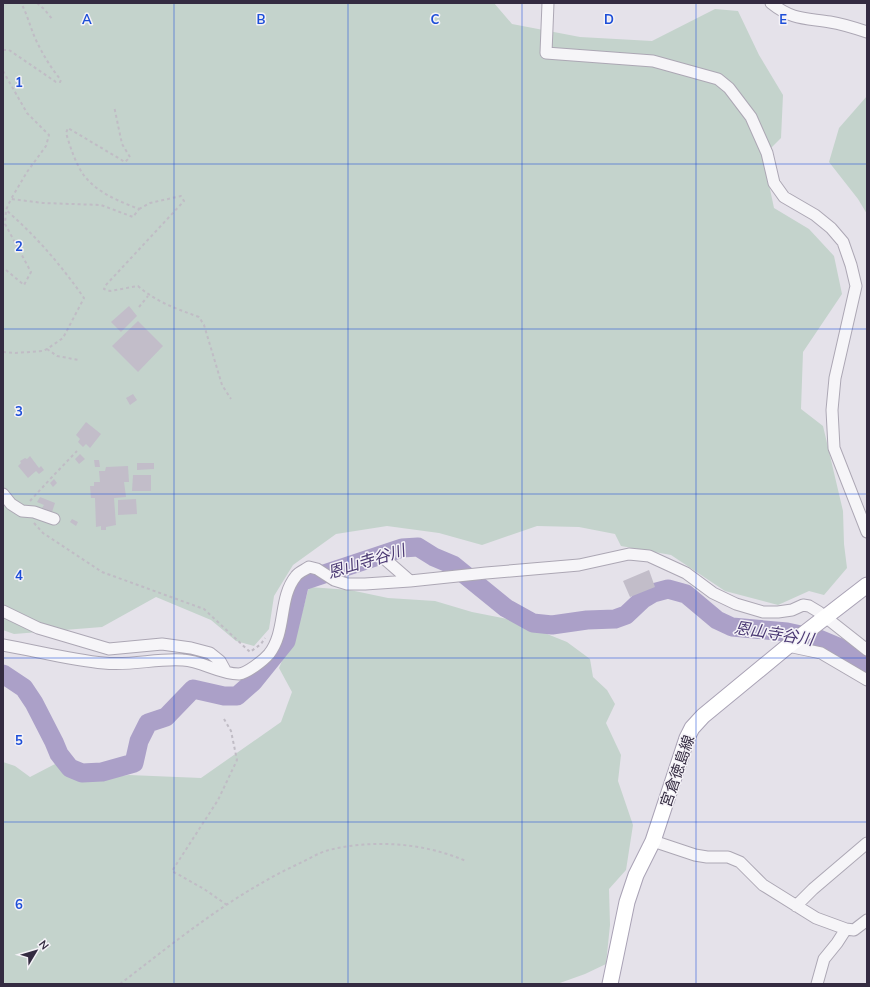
<svg xmlns="http://www.w3.org/2000/svg" width="870" height="987" font-family="Mulish,'Noto Sans JP',sans-serif">
<style>
.green{fill:#c4d3cc}
.lines{fill:none;stroke-linecap:round;stroke-linejoin:round}
.river{stroke:#aba0c8;stroke-width:19}
.building{fill:#c2bdc9}
.minor-casing{stroke:#aca7b4;stroke-width:13}
.major-casing{stroke:#a9a2b5;stroke-width:17}
.path{stroke:#c0bcc5;stroke-width:2;stroke-dasharray:3 3;stroke-linecap:butt}
.minor{stroke:#f6f5f8;stroke-width:11}
.major{stroke:#fff;stroke-width:15}
.grid{fill:none;stroke:#1d4ed8;stroke-width:1;stroke-opacity:0.55}
.labels{text-anchor:middle;dominant-baseline:central;stroke-width:3;stroke-linejoin:round;paint-order:stroke}
.street-label{font-size:15px;fill:#342b41;stroke:#f4f2f7}
.water-label{font-size:16px;font-style:italic;fill:#4a3873;stroke:#f4f2f7}
.grid-label{font-size:13px;text-anchor:middle;font-weight:bold;fill:#1d4ed8;stroke:#f4f2f7;stroke-width:3;stroke-linejoin:round;paint-order:stroke}
</style>
<rect width="100%" height="100%" fill="#e5e2ea"/>
<path class="green" d="M3,3H494L512,24L580,37L652,41L715,9L738,11L759,55L783,95L781,138L763,156L774,208L809,229L834,256L842,294L803,352L801,409L823,426L843,511L844,544L847,568L824,595L809,591L778,605L725,591L671,555L621,546L615,534L579,527L537,526L482,545L439,533L387,526L336,534L293,565L274,596L269,629L254,646L236,641L211,620L156,597L102,627L14,634L3,630Z
M867,96V214L858,199L829,162L839,128Z
M309,587L350,590L388,598L435,601L472,612L512,620L567,642L590,659L593,677L607,690L615,704L606,723L621,755L618,781L633,825L626,870L609,889L610,925L606,964L585,974L557,984H3V762L15,766L30,777L55,764L85,780L129,775L201,778L281,722L292,692L279,668L301,616Z"/>
<g class="lines">
<path class="river" d="M3,674L24,688L34,703L54,742L59,754L70,768L82,773L102,772L134,763L139,741L148,723L166,717L193,689L224,696H237L253,682L286,641L300,582L402,548L418,547L434,557L453,565L506,608L533,623L552,625L587,620L615,619L626,615L643,599L653,593L668,589L686,594L717,620L732,627L787,632L819,639L838,647L867,666"/>
</g>
<path class="building" d="M129,306L137,316L121,332L111,322Z
M138,321L163,346L138,372L112,346Z
M133,394L137,400L130,405L126,398Z
M86,422L101,434L90,448L86,444L83,447L78,442L80,439L76,435Z
M80,454L85,459L79,464L75,459Z
M30,456L39,468L41,466L44,470L39,474L36,471L28,478L18,466L21,463L20,461L25,458L27,459Z
M94,460H99L100,467H95Z
M137,463H154V469L137,470Z
M128,466L129,482H124L126,497L114,498L116,525L106,527V530H101V526L96,527L95,498H91L90,486H94V482H100L99,471H105L106,467Z
M133,475H151V491H132Z
M54,479L57,483L53,487L50,483Z
M40,497L55,503L52,512L42,508L44,505L37,502Z
M136,499L137,514L118,515V500Z
M72,519L78,522L76,526L70,522Z
M649,570L655,587L630,597L623,581Z"/>
<g class="lines">
<defs>
<path id="minor" d="M548,3L546,53L653,61L718,79L729,88L751,117L767,153L774,183L784,197L815,215L831,228L843,242L851,265L856,286L835,378L832,410L834,448L867,532
M771,3C792,20 805,18 830,22C843,24 855,28 867,32
M3,494L11,504L22,511L34,512L54,519
M386,560L410,581
M3,611L38,628L109,649L162,644L191,648L210,653L220,661L226,672
M3,645C37,651 71,660 104,663C131,666 157,658 183,660C202,661 219,674 239,674C247,673 263,661 269,654C287,631 278,598 296,576C299,572 305,570 309,567L317,569L334,580L347,584H365L410,581L486,573L579,565L629,554L649,556L686,573L713,593L736,604L763,612H778L792,610L803,605L809,606L819,612L867,650
M788,646L821,653L867,680
M653,841L695,855L707,857H728L740,862L763,885L816,918L846,929L854,930L867,920
M796,906L813,889L867,843
M817,984L824,959L837,943L846,929"/>
<path id="major" d="M610,984L627,902L636,875L653,841L687,738L692,728L703,716L788,646L867,585"/>
</defs>
<use href="#minor" class="minor-casing"/>
<use href="#major" class="major-casing"/>
<path class="path" d="M37,3L44,9L53,20
M3,50H9L56,82H60L61,80C50,67 42,53 35,38C30,26 27,14 21,3
M3,71L27,113L49,135L46,146L27,172L11,199
M139,209L150,203L181,196L184,201L105,286L104,289L110,291L138,286C156,302 177,309 199,317L204,325L222,385L231,399
M6,270L24,285L31,272L5,224L6,210
M139,307L148,296
M47,349L57,356L79,360
M3,352L15,353L43,351L47,349L63,338L84,298C61,265 36,236 6,210L11,199L43,203L101,205L133,217L139,209C118,201 93,191 81,171C74,159 70,146 66,133L68,128L125,162L130,157L122,144L114,106
M30,501L52,477L77,451
M34,523L43,533L102,572L204,609L250,652L261,644L265,638
M224,719L231,731L237,760L218,800L172,871L204,889L227,905
M120,984C176,941 232,895 296,865C307,860 318,853 329,850C374,839 424,843 466,861"/>
<use href="#minor" class="minor"/>
<use href="#major" class="major"/>
</g>
<path class="grid" d="M174,3V984M348,3V984M522,3V984M696,3V984M3,164H867M3,329H867M3,494H867M3,658H867M3,822H867"/>
<g class="labels">
<g class="street-label">
<text transform="translate(677 771) rotate(-71)">宮倉徳島線</text>
</g>
<g class="water-label">
<text transform="translate(366 561) rotate(-17)">恩山寺谷川</text>
<text transform="translate(774 633) rotate(9)">恩山寺谷川</text>
</g>
</g>
<g class="grid-label">
<text x="87" y="24">A</text>
<text x="261" y="24">B</text>
<text x="435" y="24">C</text>
<text x="609" y="24">D</text>
<text x="783" y="24">E</text>
<text x="19" y="87">1</text>
<text x="19" y="251">2</text>
<text x="19" y="416">3</text>
<text x="19" y="580">4</text>
<text x="19" y="745">5</text>
<text x="19" y="909">6</text>
</g>
<rect width="870" height="987" fill="none" stroke="#342b41" stroke-width="8"/>
<g transform="translate(36 951) rotate(52)" stroke="#f4f2f7" stroke-width="3" paint-order="stroke">
<path d="M0-3L7 15L0 10L-7 15Z" fill="#342b41"/>
<text y="-6" font-size="11" font-weight="bold" text-anchor="middle" fill="#342b41">N</text>
</g>
</svg>
